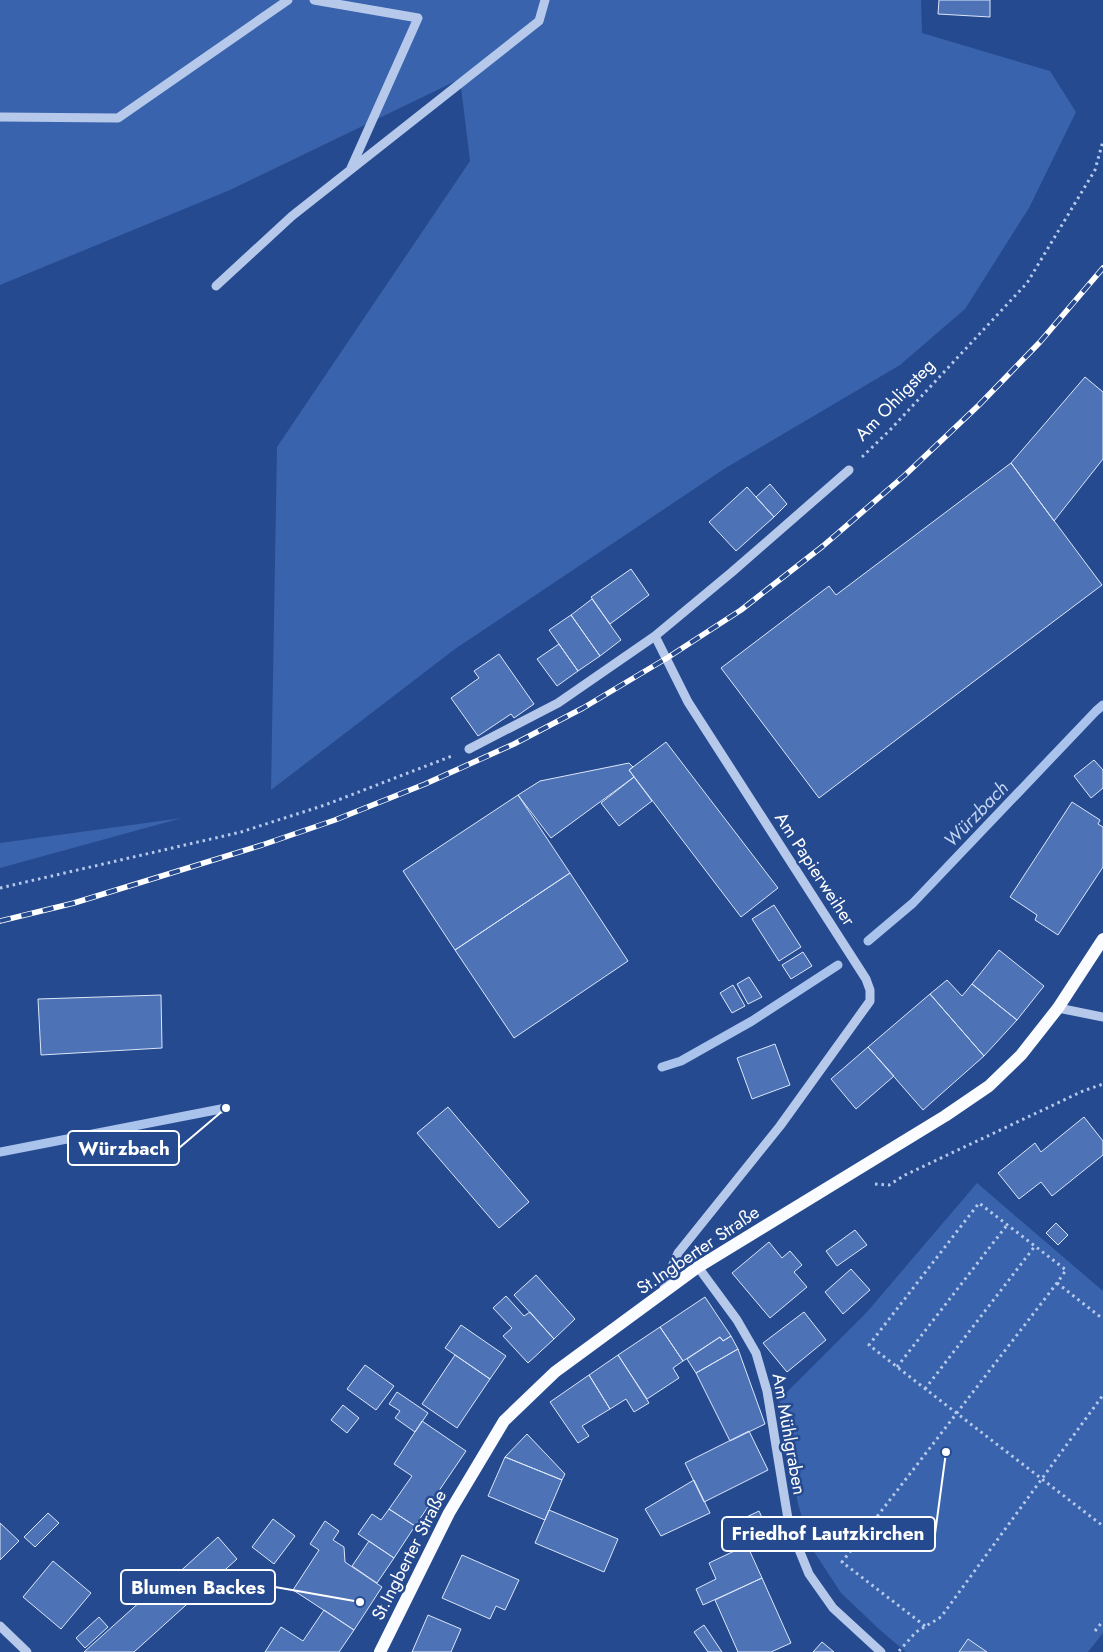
<svg xmlns="http://www.w3.org/2000/svg" width="1103" height="1652" font-family="Jost,sans-serif">
<style>
.green{fill:#3963ac}
.lines{fill:none;stroke-linecap:round;stroke-linejoin:round}
.stream{stroke:#aac3ec;stroke-width:9}
.building{fill:#4d73b6;stroke:#dbe6f9}
.path{stroke:#b6c9eb;stroke-width:3;stroke-dasharray:2.5 4;stroke-linecap:butt}
.minor{stroke:#b6c9eb;stroke-width:9}
.major{stroke:#fafcff;stroke-width:12}
.rail-casing{stroke:#fff;stroke-width:5.5}
.rail{stroke:#254a8f;stroke-width:4;stroke-dasharray:11;stroke-linecap:butt}
.labels{text-anchor:middle;dominant-baseline:central;stroke-width:5;stroke-linejoin:round;paint-order:stroke}
.street-label{font-size:18px;fill:#fff;stroke:#254a8f}
.water-label{font-size:19px;font-style:italic;fill:#c2d4f2;stroke:#254a8f}
.leader{fill:none;stroke:#fff;stroke-width:2}
.callout-dot{fill:#fff;stroke:#254a8f;stroke-width:2}
.callout{fill:#254a8f;stroke:#fff;stroke-width:2}
.callout-label{font-size:19px;text-anchor:middle;font-weight:bold;fill:#fff}
</style>
<rect width="100%" height="100%" fill="#254a8f"/>
<path class="green" d="M0,0H921L922,33L1050,71L1076,112L1029,208L965,309L900,365L724,469L455,649L271,790L277,447L470,161L460,79L230,190L0,285Z
M182,818L0,868V843Z
M977,1183L1103,1291V1633L1088,1652H906L880,1630L841,1593L811,1547L798,1504L779,1400L867,1312Z"/>
<g class="lines">
<path class="stream" d="M868,941L913,903L1096,711L1103,705
M662,1067L681,1061L752,1021L838,965
M0,1152L226,1108"/>
</g>
<path class="building" d="M939,0H990V17L938,14Z
M1085,377L1103,392V459L1054,521L1011,463Z
M1011,463L1102,585L819,798L721,668L829,586L836,595Z
M770,484L787,504L774,517L756,497Z
M747,487L774,517L736,551L709,522Z
M631,569L649,595L610,624L591,597Z
M592,599L621,640L600,656L571,615Z
M571,615L600,656L578,671L549,630Z
M559,644L578,671L557,686L537,659Z
M499,654L534,704L514,718L511,714L478,736L451,698L479,678L474,671Z
M666,742L778,888L741,917L629,770Z
M1094,760L1103,770V788L1091,798L1074,776Z
M629,763L633,767L629,770L634,777L551,838L518,795L540,781Z
M634,777L652,801L619,826L601,803Z
M518,795L570,873L455,950L403,871Z
M1072,802L1100,820L1098,824L1103,827V867L1058,935L1035,920L1037,915L1010,897Z
M570,873L628,961L514,1038L455,950Z
M774,905L801,947L779,961L752,919Z
M999,950L1044,986L1017,1020L972,984Z
M803,952L812,966L791,979L782,965Z
M749,977L762,997L748,1004L737,984Z
M947,980L962,996L972,984L1017,1020L984,1056L930,994Z
M733,985L745,1006L732,1013L720,993Z
M930,994L984,1056L923,1110L868,1047Z
M161,995L162,1048L41,1055L38,999Z
M775,1044L790,1085L752,1099L737,1058Z
M868,1047L894,1076L856,1109L831,1079Z
M448,1107L529,1202L499,1228L417,1133Z
M1084,1117L1103,1141V1155L1052,1196L1041,1182L1019,1199L998,1173L1035,1143L1041,1152Z
M1056,1223L1068,1235L1058,1245L1046,1233Z
M855,1230L867,1245L837,1266L826,1251Z
M769,1242L782,1258L790,1251L802,1265L794,1272L807,1287L770,1318L732,1273Z
M851,1269L870,1290L843,1314L825,1292Z
M536,1275L575,1319L554,1339L514,1295Z
M506,1296L524,1316L530,1312L554,1339L528,1363L503,1336L512,1328L493,1308Z
M705,1297L731,1336L723,1341L720,1337L683,1361L660,1327Z
M804,1312L826,1340L787,1372L763,1343Z
M461,1325L506,1356L490,1379L445,1348Z
M660,1327L683,1361L673,1368L679,1378L647,1399L618,1355Z
M731,1336L738,1349L696,1373L687,1359L720,1337L723,1341Z
M738,1349L765,1424L730,1441L696,1373Z
M455,1355L490,1379L457,1428L422,1404Z
M618,1355L649,1403L634,1412L626,1399L610,1409L589,1375Z
M365,1365L394,1386L376,1410L347,1389Z
M589,1375L610,1409L582,1426L589,1436L578,1443L550,1402Z
M397,1392L428,1413L415,1432L395,1418L400,1411L389,1404Z
M343,1405L359,1418L347,1433L331,1420Z
M422,1421L466,1451L415,1526L389,1509L412,1476L394,1464Z
M749,1431L768,1470L704,1502L685,1463Z
M527,1434L565,1474L562,1480L505,1457Z
M505,1457L562,1480L545,1520L488,1496Z
M694,1480L710,1513L661,1536L645,1509Z
M389,1509L415,1526L394,1558L358,1534L372,1514L381,1520Z
M549,1510L618,1539L604,1572L535,1543Z
M759,1511L766,1526L731,1542L724,1528Z
M48,1513L59,1523L35,1547L24,1537Z
M273,1519L295,1536L274,1564L252,1547Z
M325,1521L339,1531L333,1540L344,1547L345,1562L382,1587L354,1630L293,1590L319,1550L310,1544Z
M0,1523L19,1541L0,1560Z
M218,1537L237,1559L134,1652H84L161,1583L164,1586Z
M369,1541L394,1558L377,1583L352,1566Z
M747,1545L762,1578L703,1605L696,1589L716,1579L709,1563Z
M462,1555L519,1580L505,1610L496,1606L490,1619L442,1598Z
M53,1561L91,1593L61,1629L23,1597Z
M762,1578L791,1643L771,1652H738L715,1600Z
M324,1610L354,1630L339,1652H265L281,1627L303,1641Z
M428,1615L461,1629L451,1652H412Z
M99,1617L108,1627L85,1648L76,1638Z
M704,1625L722,1652H708L694,1632Z
M968,1639L987,1652H959Z
M822,1642L834,1652H813Z"/>
<g class="lines">
<path class="path" d="M862,457L890,430L1027,283L1095,170L1103,141
M0,888L241,832L325,805L452,756
M875,1184L889,1185L905,1175L1083,1091L1103,1084
M1057,1283L1103,1319
M897,1367L1007,1225
M925,1389L1035,1246
M925,1626L842,1562L1057,1283L1066,1270L979,1203L869,1345C947,1406 1025,1466 1103,1526
M1095,1631L1103,1621
M899,1651L916,1632L941,1617L1103,1395"/>
<path class="minor" d="M314,0L418,18L351,168
M0,117L118,118L288,0
M216,286L292,216L539,21L545,0
M655,636L688,702L866,979L870,990V1001L780,1126L678,1253L668,1276L663,1292
M469,749L558,703L655,636L732,572L849,470
M1058,1008L1103,1017
M698,1267L737,1320L756,1353L767,1391L789,1525L809,1574L833,1608L881,1652
M0,1626L27,1652"/>
<path class="major" d="M380,1652L449,1513L504,1421L555,1372L698,1267L945,1116L989,1086L1021,1055L1058,1008L1103,939"/>
<defs>
<path id="rail" d="M0,921L74,903L262,845L335,820L425,784L514,744L583,708L667,658L741,610L823,546L904,476L979,405L1040,342L1103,268"/>
</defs>
<use href="#rail" class="rail-casing"/>
<use href="#rail" class="rail"/>
</g>
<g class="labels">
<g class="street-label">
<text transform="translate(895 400) rotate(-46)">Am Ohligsteg</text>
<text transform="translate(815 869) rotate(57)">Am Papierweiher</text>
<text transform="translate(698 1250) rotate(-34)">St.Ingberter Straße</text>
<text transform="translate(789 1434) rotate(80)">Am Mühlgraben</text>
<text transform="translate(409 1555) rotate(-63)">St.Ingberter Straße</text>
</g>
<g class="water-label">
<text transform="translate(976 814) rotate(-46)">Würzbach</text>
</g>
</g>
<path class="leader" d="M226 1108L179 1148M946 1452L935 1534M360 1602L275 1587"/>
<g class="callout-dot">
<circle cx="226" cy="1108" r="5"/>
<circle cx="946" cy="1452" r="5"/>
<circle cx="360" cy="1602" r="5"/>
</g>
<g class="callout">
<rect x="68" y="1131" width="111" height="34" rx="5"/>
<rect x="722" y="1517" width="213" height="34" rx="5"/>
<rect x="121" y="1570" width="154" height="34" rx="5"/>
</g>
<g class="callout-label">
<text x="124" y="1155">Würzbach</text>
<text x="828" y="1540">Friedhof Lautzkirchen</text>
<text x="198" y="1594">Blumen Backes</text>
</g>
</svg>
